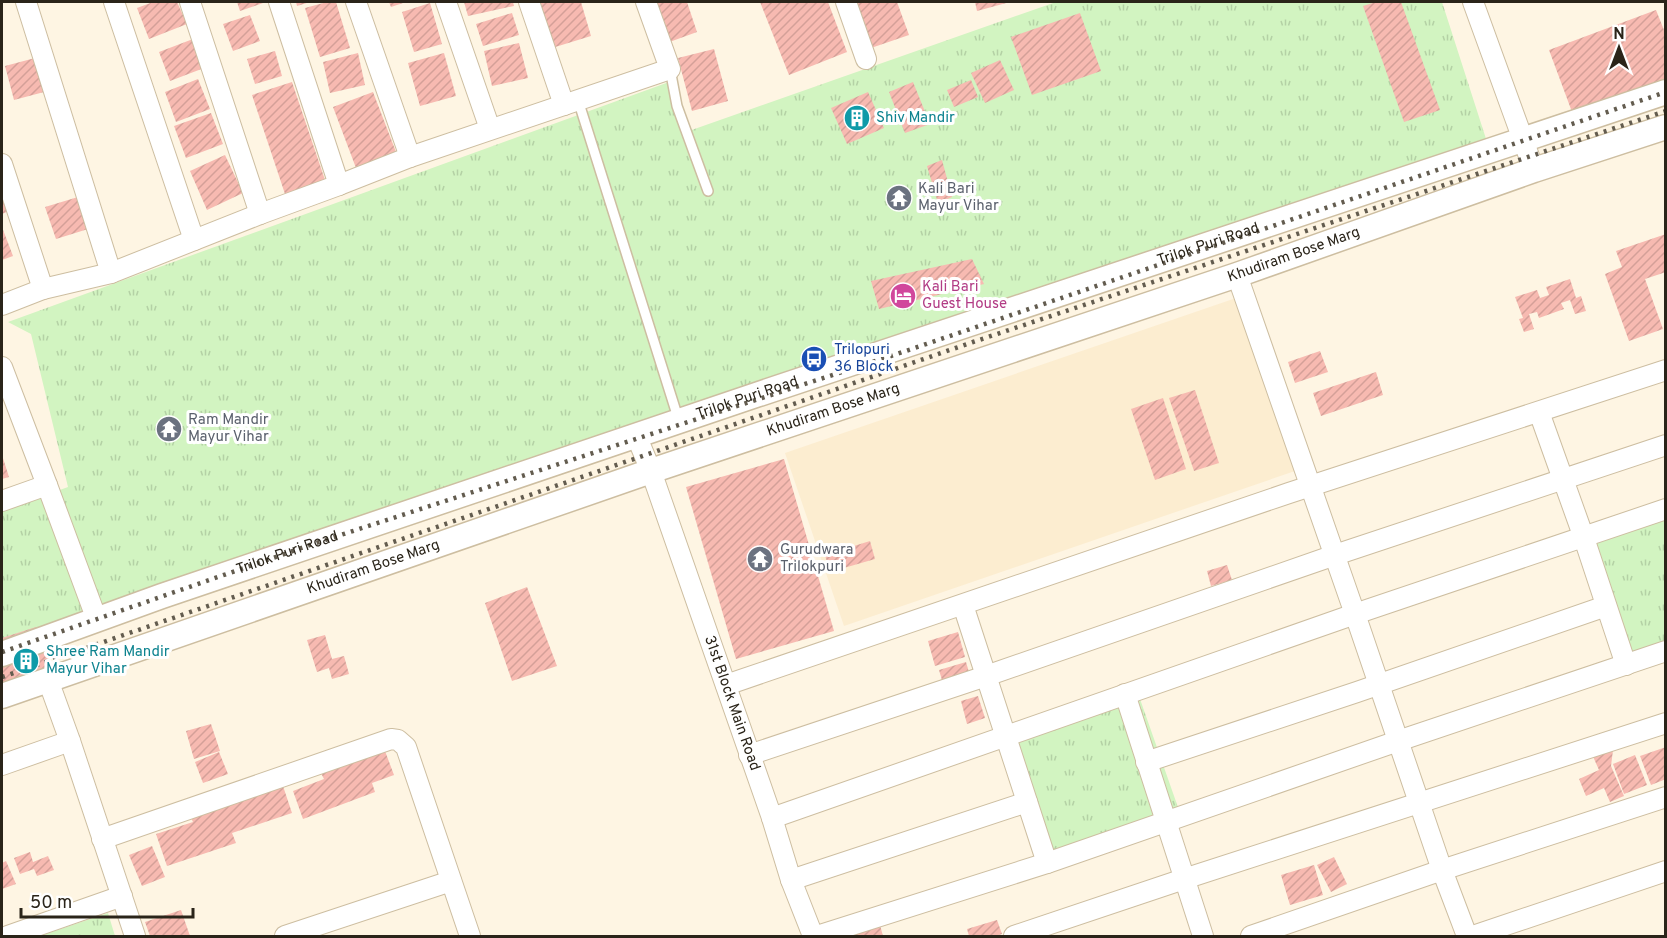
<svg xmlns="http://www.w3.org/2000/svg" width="1667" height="938" font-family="Overpass,sans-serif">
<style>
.built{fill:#fcedd0}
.grass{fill:url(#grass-tufts)}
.building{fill:url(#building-hatch)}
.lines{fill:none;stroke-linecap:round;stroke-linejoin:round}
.service-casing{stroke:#cdbea1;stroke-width:12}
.minor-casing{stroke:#cdbea1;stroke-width:22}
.tertiary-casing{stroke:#cdbea1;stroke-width:27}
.service{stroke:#fff;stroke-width:9}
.minor{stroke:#fff;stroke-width:20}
.tertiary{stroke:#fff;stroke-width:24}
.rail{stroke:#635c4f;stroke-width:4.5;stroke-dasharray:3 6;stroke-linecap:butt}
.labels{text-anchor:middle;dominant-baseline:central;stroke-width:6;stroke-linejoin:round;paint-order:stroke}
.culture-label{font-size:15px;fill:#0d838f;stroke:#fff;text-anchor:start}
.worship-label{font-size:15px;fill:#5b616d;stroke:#fff;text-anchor:start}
.street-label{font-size:15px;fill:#2a2419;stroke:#fff}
.hotel-label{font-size:15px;fill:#b23c85;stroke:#fff;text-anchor:start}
.transit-label{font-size:15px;fill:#164399;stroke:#fff;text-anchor:start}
</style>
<defs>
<pattern id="grass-tufts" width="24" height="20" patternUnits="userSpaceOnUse" patternTransform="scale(1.5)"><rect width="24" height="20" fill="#d2f4c1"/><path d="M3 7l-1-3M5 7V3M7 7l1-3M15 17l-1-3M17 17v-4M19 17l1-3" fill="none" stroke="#b4d1a5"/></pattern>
<pattern id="building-hatch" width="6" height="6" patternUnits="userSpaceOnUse" patternTransform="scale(1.5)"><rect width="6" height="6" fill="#f7bab1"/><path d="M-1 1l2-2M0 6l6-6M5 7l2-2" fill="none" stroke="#d4a098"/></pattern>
</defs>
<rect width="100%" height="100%" fill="#fef5e3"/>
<path class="built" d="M1236,298L1295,471L844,626L785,453Z"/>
<path class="grass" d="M1056,2H1442L1488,145L2,644V511L68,487L31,334L8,322L669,82L686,132Z
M1665,520V647L1626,660L1589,546Z
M1140,699L1180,813L1050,856L1013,742Z
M108,913L115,936H40Z"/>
<path class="building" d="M153,2H177L187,24L149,39L137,8Z
M237,2H262L263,3L240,11Z
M296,2H310L297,6Z
M327,2H336L350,48L320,57L305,8Z
M389,2H406L391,7Z
M464,2H513L514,6L468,16Z
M538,2H581L591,36L552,48Z
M649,2H687L697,32L664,44Z
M760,2H828L847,52L789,75Z
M855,2H897L909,35L871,48Z
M975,2H1010L977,11Z
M1376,2H1401L1440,110L1404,122L1363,6Z
M430,3L442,44L414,52L402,12Z
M1656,10L1666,35V87L1575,120L1549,50Z
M512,13L519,35L483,46L476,24Z
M1080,13L1101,71L1032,95L1011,37Z
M250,15L260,41L233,51L223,24Z
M193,39L204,68L170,81L159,52Z
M519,43L528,78L492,86L484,51Z
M714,49L728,101L692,111L678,58Z
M275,51L282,76L255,84L247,59Z
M358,53L365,85L330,93L323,62Z
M444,53L456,96L420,106L408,63Z
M35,58L44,92L14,100L5,66Z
M1000,60L1014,90L985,103L971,73Z
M198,79L210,109L176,122L165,92Z
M971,80L978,97L954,107L947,90Z
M292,82L326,183L286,197L252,95Z
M913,82L930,124L905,133L889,92Z
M373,92L396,152L356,168L333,107Z
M868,92L884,128L847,144L831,108Z
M211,113L223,144L186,158L174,126Z
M225,155L243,193L207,210L190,171Z
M942,160L952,197L938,203L927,166Z
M2,193L9,211L2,214Z
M78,197L88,229L56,239L45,207Z
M2,227L13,256L2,260Z
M1666,234V272L1645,279L1663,329L1629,341L1605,274L1622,267L1616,251Z
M972,259L984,284L879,309L871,281Z
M1570,279L1576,298L1581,296L1586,311L1575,314L1570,300L1561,303L1564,309L1539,318L1537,312L1529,314L1534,329L1524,332L1519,319L1523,318L1515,297L1537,290L1540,298L1549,295L1546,287Z
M1320,351L1328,372L1295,383L1288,362Z
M1376,372L1383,395L1321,416L1313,393Z
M1195,390L1219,463L1194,471L1169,398Z
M1163,398L1186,469L1155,480L1131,409Z
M2,455L9,477L2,479Z
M784,459L834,631L736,659L686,487Z
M870,541L875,559L830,572L825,555Z
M1227,565L1232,580L1211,586L1207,571Z
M527,587L557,666L512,681L485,603Z
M36,627L59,683L2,706V638Z
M958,632L965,657L935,666L928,641Z
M325,635L332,659L344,656L349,674L332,679L329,668L317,672L307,640Z
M966,662L971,679L944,687L939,670Z
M978,696L985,718L967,724L961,701Z
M211,724L220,751L194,759L186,731Z
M1614,742L1611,766L1624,796L1610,802L1604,788L1586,796L1579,779L1599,770L1591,752Z
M1666,747V779L1651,785L1640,756Z
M385,751L394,775L372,783L375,792L303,819L293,791L324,779L321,773L357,753L360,760Z
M219,752L228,774L203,783L195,762Z
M1635,755L1647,785L1624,794L1613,764Z
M281,780L292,813L232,833L236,843L167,866L156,834L193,822L191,818Z
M152,846L165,877L142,886L129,855Z
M30,852L33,862L48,856L54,870L37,876L34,869L20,874L14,858Z
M1334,857L1347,884L1331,892L1317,865Z
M6,861L16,884L2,889V863Z
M1314,865L1323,895L1290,905L1281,875Z
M181,910L190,936H150L145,922Z
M997,920L1002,934L995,936H969L967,929Z
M880,925L883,936H843Z"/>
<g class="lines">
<defs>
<path id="service" d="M670,69L677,106L708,191
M578,100L679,421"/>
<g id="minor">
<path d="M26,2L111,273"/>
<path d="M114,2L194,240"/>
<path d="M190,2L260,214"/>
<path d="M279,2L339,185"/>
<path d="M356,2L410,157"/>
<path d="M446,2L490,129"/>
<path d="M529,2L564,105"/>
<path d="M846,2L866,59"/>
<path d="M1473,2L1534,170"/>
<path d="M2,164L43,289"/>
<path d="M1237,275L1355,614L1442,870L1467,936"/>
<path d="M2,305L43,289L111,273L260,214L339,185L410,157L670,69L646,2"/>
<path d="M2,367L47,485L97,620"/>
<path d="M1539,412L1584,538L1626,665"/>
<path id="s1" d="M636,435L651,471L772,818L791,880L813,936"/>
<path d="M2,501L47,485"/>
<path d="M963,605L1047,863"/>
<path d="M48,680L70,741L135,936"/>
<path d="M726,685L1289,493L1666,370"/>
<path d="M1125,694L1203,936"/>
<path d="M749,755L986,676L1335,555L1666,445"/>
<path d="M1146,762L1357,692L1606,606"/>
<path d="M2,765L70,741"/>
<path d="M772,818L1355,614L1666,509"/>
<path d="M102,839L391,739L398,740L406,747L470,936"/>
<path d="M791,880L1027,802"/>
<path d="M8,936L122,896"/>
<path d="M285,936L451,881"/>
<path d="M817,936L1047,863L1398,741L1666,651"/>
<path d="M1014,936L1184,879L1666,723"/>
<path d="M1251,936L1442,870L1666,797"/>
<path d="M1473,936L1666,871"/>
</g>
<g id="tertiary">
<path id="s2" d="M2,654L162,596L756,395L1666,92"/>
<path id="s3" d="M2,696L651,471L1237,275L1534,170L1666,127"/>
</g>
</defs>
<use href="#service" class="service-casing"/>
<use href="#minor" class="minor-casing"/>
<use href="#tertiary" class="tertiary-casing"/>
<use href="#service" class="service"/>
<use href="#minor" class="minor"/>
<use href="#tertiary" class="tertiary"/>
<g class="rail">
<path id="s4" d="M2,652L313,544L894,355L1666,92"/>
<path d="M2,677L973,342L1666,111"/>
</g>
</g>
<defs>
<symbol id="building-disc" viewBox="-11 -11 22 22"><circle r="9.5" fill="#0f9aa8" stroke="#fff"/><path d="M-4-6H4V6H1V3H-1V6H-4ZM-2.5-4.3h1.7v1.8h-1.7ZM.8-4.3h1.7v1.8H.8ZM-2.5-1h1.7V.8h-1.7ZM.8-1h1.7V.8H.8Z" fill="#fff"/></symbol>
<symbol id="temple-disc" viewBox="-11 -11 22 22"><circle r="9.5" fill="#6b7280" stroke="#fff"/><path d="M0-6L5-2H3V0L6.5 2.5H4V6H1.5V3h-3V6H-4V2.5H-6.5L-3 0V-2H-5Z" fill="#fff"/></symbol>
<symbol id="hotel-disc" viewBox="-11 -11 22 22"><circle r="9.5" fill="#d1479c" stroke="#fff"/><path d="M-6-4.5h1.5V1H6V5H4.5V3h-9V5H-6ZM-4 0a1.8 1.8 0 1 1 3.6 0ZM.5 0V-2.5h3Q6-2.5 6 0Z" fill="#fff"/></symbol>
<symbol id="bus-disc" viewBox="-11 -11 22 22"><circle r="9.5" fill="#1a4fb4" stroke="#fff"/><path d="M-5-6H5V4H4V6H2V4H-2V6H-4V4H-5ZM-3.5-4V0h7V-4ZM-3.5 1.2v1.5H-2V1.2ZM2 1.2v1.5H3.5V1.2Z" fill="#fff"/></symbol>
</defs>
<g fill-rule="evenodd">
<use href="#building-disc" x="842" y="103" width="30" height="30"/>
<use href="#temple-disc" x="884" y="183" width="30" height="30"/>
<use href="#hotel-disc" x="888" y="281" width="30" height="30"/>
<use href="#bus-disc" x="799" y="344" width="30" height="30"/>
<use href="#temple-disc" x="154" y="414" width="30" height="30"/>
<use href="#temple-disc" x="745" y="544" width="30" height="30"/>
<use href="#building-disc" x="11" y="646" width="30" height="30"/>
</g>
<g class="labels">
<g class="culture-label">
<text x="876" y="118">Shiv Mandir</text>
<text x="46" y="652">Shree Ram Mandir<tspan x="46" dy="17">Mayur Vihar</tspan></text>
</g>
<g class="worship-label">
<text x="918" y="189">Kali Bari<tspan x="918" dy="17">Mayur Vihar</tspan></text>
<text x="188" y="420">Ram Mandir<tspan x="188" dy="17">Mayur Vihar</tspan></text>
<text x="780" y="550">Gurudwara<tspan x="780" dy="17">Trilokpuri</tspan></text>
</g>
<g class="street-label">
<text stroke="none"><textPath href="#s2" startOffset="1274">Trilok Puri Road</textPath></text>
<text stroke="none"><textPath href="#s3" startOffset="1365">Khudiram Bose Marg</textPath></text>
<text stroke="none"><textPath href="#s2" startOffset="788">Trilok Puri Road</textPath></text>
<text stroke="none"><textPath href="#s3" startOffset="879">Khudiram Bose Marg</textPath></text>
<text stroke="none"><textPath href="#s4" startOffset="302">Trilok Puri Road</textPath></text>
<text stroke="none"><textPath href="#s3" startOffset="393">Khudiram Bose Marg</textPath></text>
<text stroke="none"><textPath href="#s1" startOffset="285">31st Block Main Road</textPath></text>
</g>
<g class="hotel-label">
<text x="922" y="287">Kali Bari<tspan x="922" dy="17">Guest House</tspan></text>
</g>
<g class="transit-label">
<text x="834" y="350">Trilopuri<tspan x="834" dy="17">36 Block</tspan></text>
</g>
</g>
<rect width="1667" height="938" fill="none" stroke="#2a2419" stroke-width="6"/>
<g transform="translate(1619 48)" stroke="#ffffff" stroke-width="4.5" paint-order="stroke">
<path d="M0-4.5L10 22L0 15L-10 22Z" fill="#2a2419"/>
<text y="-9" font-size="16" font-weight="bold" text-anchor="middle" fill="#2a2419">N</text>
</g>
<path d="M21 908v9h172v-9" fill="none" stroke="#2a2419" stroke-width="3"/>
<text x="30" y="908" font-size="18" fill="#2a2419" stroke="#ffffff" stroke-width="4.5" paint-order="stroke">50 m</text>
</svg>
